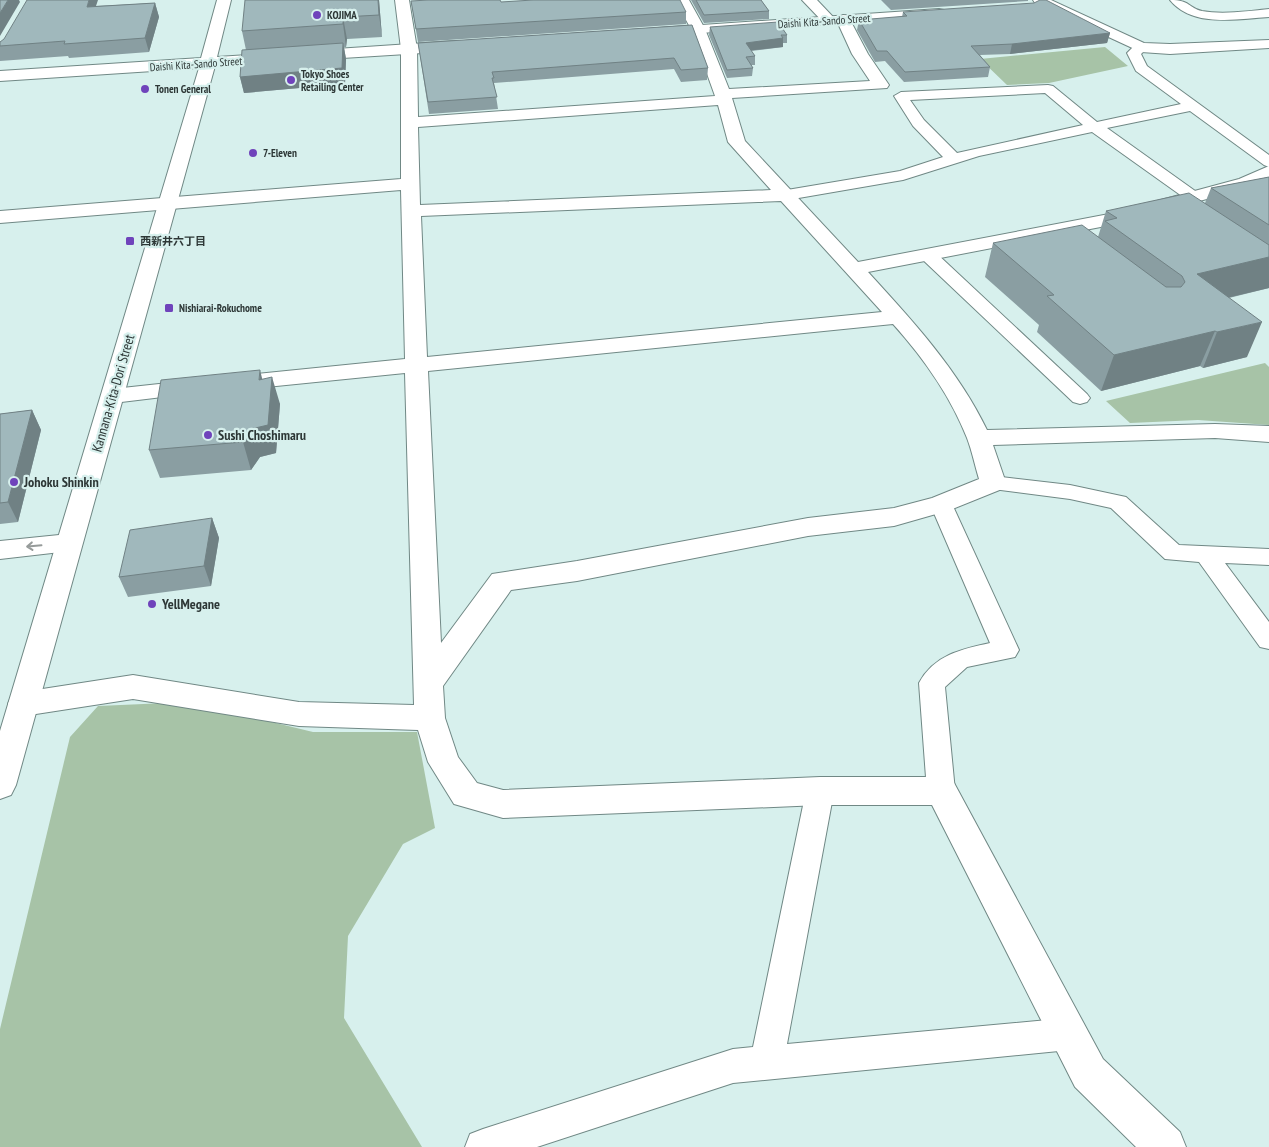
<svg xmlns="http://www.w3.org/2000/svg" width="1269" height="1147" font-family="'PT Sans Narrow','Noto Sans JP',sans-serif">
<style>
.green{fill:#a7c3a7}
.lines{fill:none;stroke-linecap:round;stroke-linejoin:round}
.service-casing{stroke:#708885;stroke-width:2}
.minor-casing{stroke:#708885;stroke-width:2}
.tertiary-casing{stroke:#708885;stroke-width:2}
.service{fill:#fff;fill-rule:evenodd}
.minor{fill:#fff;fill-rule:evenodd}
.tertiary{fill:#fff;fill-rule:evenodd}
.wall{fill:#8a9ea2}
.shaded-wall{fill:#708184}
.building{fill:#a0b8bc;stroke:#708184}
.oneway{stroke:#969b9a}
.poi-dot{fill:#6f43bb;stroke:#d7f0ed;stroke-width:2}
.labels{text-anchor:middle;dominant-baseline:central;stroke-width:4.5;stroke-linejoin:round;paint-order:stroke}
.far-poi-label{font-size:11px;font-weight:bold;fill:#2d3736;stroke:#d7f0ed;text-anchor:start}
.far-street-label{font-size:11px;fill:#2d3736;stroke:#d7f0ed}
.street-label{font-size:14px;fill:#2d3736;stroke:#d7f0ed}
.poi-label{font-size:14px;font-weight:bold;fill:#2d3736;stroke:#d7f0ed;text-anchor:start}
</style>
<rect width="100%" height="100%" fill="#d7f0ed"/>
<path class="green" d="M1105,47L1128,66L1049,83L1007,85L980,59Z
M1265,363L1269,367V425L1198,420L1130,423L1106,401Z
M189,702L313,732H417L435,828L403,844L348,936L344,1018L422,1147H0V1029L70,737L98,706Z"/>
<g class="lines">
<defs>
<path id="service" d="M1170,0C1191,0 1188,8 1202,11C1223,15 1248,11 1269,9V17C1237,19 1193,28 1170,0Z
M1141,43L1148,47L1141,54L1147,66L1269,155V167L1264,165L1190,111L1107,128L1198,193L1200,196L1198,199H1186L1092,132L979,156L903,180L787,200L779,195L787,190L900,171L943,157L913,126L894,96L901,92L1048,85L1053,86L1097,122L1181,104L1136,71L1127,53L1136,44ZM1045,93L1083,125L957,153L924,120L910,100Z
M929,251L935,252L1087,394L1090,398L1087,402L1080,404L1073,402L923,260L920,256L923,252Z
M993,476L1070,485L1126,497L1179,545L1269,549V565L1225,563L1269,622V649L1260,647L1199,562L1165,559L1111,508L1070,499L985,488L982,483L985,478Z
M941,497L949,499L952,504L1019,650L1015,657L967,667L945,687L955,791L951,799L941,803L931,799L927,791L919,683C934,655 962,649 990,643L930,504L933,499Z
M820,779L830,783L834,791L787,1044L1069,1018L1081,1022L1086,1034L1081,1046L1069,1050L733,1083L537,1147H465L470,1134L483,1129L733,1049L753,1047L806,791L810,783Z"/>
<path id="minor" d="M395,0H409L417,49L418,117L715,96L691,29L675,0H689L705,29L729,89L870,81L852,54L836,19L843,15L848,16L868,54L889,85L887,88L732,98L745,141L858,262L1109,214L1239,179L1269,166V178L1251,187L1111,225L868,272C913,321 958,370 987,430L1215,424L1269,426V442L1215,438L993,445L1006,483L1002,489L950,510L894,526L808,536L577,581L511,590L443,686L445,718L458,757L477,783L503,790L820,777H941L953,781L1103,1059L1180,1132L1186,1147H1136L1075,1087L932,805H820L503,818L454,804L428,762L418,730L299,726L133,699L23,716L12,713L8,704L12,695L23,692L133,675L299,702L414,705L405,373L237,390L229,388L225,383L229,378L237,376L405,359L401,190L0,223V211L401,179V49ZM718,105L728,142L771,190L420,205L418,127ZM781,201L882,312L427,357L421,216ZM893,324C922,356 951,397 967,438C972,451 975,466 979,479L932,498L894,508L808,518L577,561L492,574L441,643L428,371Z
M802,0H817L836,20L829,24L824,23Z
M1033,0H1051L1144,43L1170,44L1269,40V48L1170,54L1141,52L1035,3Z
M196,380L204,382L208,387L204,392L113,403L105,401L101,396L105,391L113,389Z
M69,534L78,536L82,543L78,550L0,559V541Z"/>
<path id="tertiary" d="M217,0H231L217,57L455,41L463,46L455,51L215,66L16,785L11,795L0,799V731L199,68L0,81V71L201,58Z
M939,9L944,10L946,13L944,16L658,36L651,32L658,28Z"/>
</defs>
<use href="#service" class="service-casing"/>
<use href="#minor" class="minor-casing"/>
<use href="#tertiary" class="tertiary-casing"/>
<use href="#service" class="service"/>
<use href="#minor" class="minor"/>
<use href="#tertiary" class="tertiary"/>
</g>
<path class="wall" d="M379,0L382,37L347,39L346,47H344L346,59L345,84L244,93L240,77L246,50L242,31Z
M691,0H761L769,11V19L704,23Z
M881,0H1028V1L891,10Z
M411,1L501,2L686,12V24L418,42Z
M155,3L159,17L149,52L69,58L68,56L0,61V42L96,6Z
M903,12L1110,33L1107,43L1010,54L980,55L990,67L988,77L904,82L885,61L875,62L857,30L859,20L902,17Z
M692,25L708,68L707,80L681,82L674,69L494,83L498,109L429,114L418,43Z
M710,27L787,35V43H783V47L751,51L755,56V65H751L753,68L752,76L727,78L709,35Z
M1269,177V288L1229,298L1247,357L1203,368L1200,366L1101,391L1037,332L1039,325L985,277L993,243L1098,237L1106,211L1205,203L1211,188Z
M262,379L280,404L276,453L260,457L251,470L160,478L149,450Z
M32,410L41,430L18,522L0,524V414Z
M212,518L219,538L211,586L128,597L119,577Z"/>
<path class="shaded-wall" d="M8,0H19L20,2L0,36V13Z
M89,0H98L91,21L87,7Z
M378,0H379L382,37L379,15Z
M155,3L159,17L149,52L145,38Z
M343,17L347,39L346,47L343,24Z
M1110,33L1107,43L1010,54L1012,44Z
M783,38V47L746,51V43Z
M343,43L346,59L345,84L244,93L240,77Z
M1269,257V288L1184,308L1197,274Z
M1262,322L1247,357L1203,368L1217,332Z
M1215,331L1200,366L1101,391L1114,355Z
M260,370L267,398L259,380Z
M272,377L280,404L276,453L260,457L251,470L243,442Z
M32,410L41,430L18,522L8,502Z
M212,518L219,538L211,586L204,566Z"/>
<path class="building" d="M0,0H8L0,13Z
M27,0H89L87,7L155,3L145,38L64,44L65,41L0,46V42L4,39Z
M245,0H378L379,15L343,17V24L242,31Z
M428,0H500L501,2L533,0H680L686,12L416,29L411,1Z
M696,0H761L769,11L704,15Z
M1040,0H1046L1110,33L1012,44L971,46L990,67L905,72L887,51H877L859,20L907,16L903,12L1034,3Z
M778,22L787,35H781L783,38L746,43L755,56L746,57L753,68L727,70L710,27Z
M692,25L708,68L681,70L674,58L492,72L494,78H492L497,97L428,102L418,43Z
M343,43L342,68L240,77L242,50Z
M1269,177V225L1211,188Z
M1189,193L1269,245V257L1197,274L1262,322L1217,332L1215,331L1114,355L1047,296L1054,295L993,243L1082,225L1166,287H1181L1185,282L1182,276L1105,221L1117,218L1106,211Z
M260,370L259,380L272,377L268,425L251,429L243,442L149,450L161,380Z
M32,410L8,502L0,503V414Z
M212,518L204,566L119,577L130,530Z"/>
<defs><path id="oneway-shaft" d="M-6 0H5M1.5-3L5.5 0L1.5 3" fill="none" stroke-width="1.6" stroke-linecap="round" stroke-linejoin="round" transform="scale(1.25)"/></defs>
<use class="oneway" href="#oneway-shaft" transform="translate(34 546) rotate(175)"/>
<g class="poi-dot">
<circle cx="317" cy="15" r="5"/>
<circle cx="291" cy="80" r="5"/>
<circle cx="145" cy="89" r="5"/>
<circle cx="253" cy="153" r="5"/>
<rect x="125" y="236" width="10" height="10" rx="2.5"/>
<rect x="164" y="303" width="10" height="10" rx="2.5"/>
<circle cx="208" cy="435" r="5"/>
<circle cx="14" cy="482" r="5"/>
<circle cx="152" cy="604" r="5"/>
</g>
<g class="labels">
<g class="far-poi-label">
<text x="327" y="15">KOJIMA</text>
<text x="301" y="74">Tokyo Shoes<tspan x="301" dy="13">Retailing Center</tspan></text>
<text x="155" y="89">Tonen General</text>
<text x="263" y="153">7-Eleven</text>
<text x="140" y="241">西新井六丁目</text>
<text x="179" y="308">Nishiarai-Rokuchome</text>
</g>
<g class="far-street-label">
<text transform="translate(824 21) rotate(-4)">Daishi Kita-Sando Street</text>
<text transform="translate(196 64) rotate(-4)">Daishi Kita-Sando Street</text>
</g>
<g class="street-label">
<text transform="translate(113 393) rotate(-74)">Kannana-Kita-Dori Street</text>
</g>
<g class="poi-label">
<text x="218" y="435">Sushi Choshimaru</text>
<text x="24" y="482">Johoku Shinkin</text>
<text x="162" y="604">YellMegane</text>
</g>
</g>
</svg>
